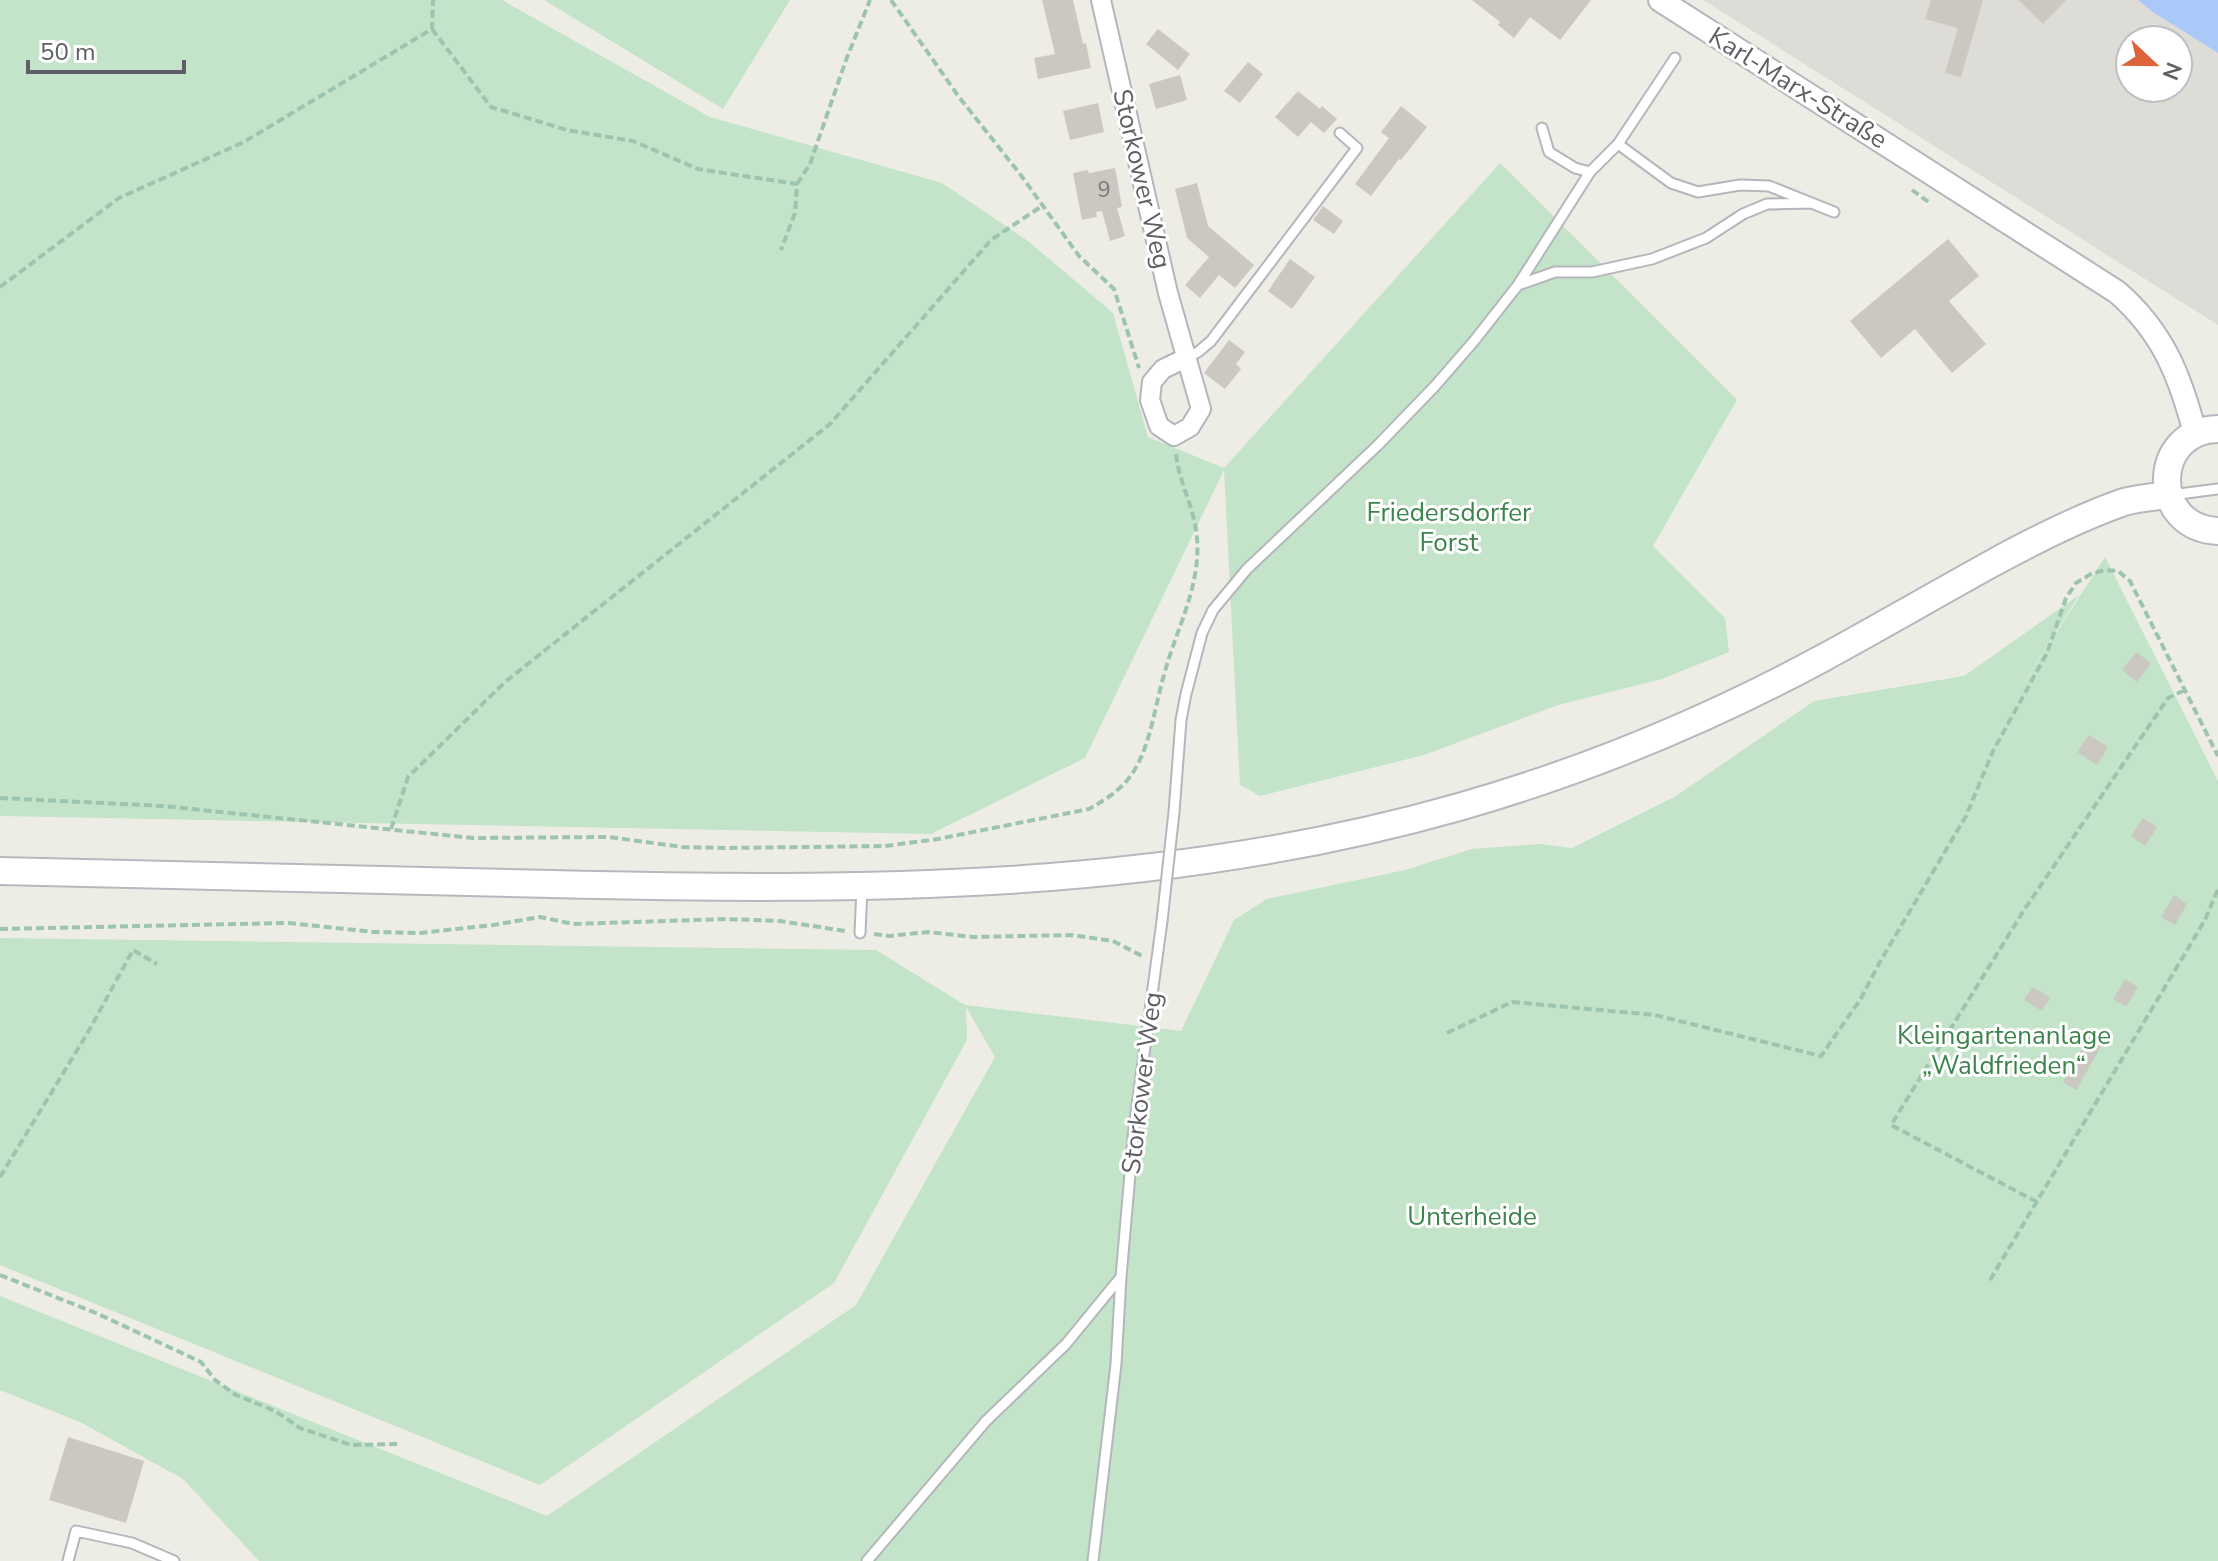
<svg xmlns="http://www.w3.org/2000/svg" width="2218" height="1561" font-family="'Nunito Sans',sans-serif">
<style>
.industrial{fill:#dddcd7;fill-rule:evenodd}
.green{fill:#c3e4c8}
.water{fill:#aac9f9}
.building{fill:#cac8c1}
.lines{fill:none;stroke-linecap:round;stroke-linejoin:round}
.service-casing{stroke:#b5b6bb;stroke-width:13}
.minor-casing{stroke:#b5b6bb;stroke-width:22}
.tertiary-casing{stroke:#b5b6bb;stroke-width:26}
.secondary-casing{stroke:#b6b8be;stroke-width:30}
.path{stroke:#9dc4af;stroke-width:4;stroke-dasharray:8 4;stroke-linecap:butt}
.service{stroke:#fff;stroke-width:9}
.minor{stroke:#fff;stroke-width:18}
.tertiary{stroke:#fff;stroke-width:22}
.secondary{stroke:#fff;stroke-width:26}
.service-bridge-casing{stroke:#b5b6bb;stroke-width:13;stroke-linecap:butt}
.service-bridge{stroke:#fff;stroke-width:9}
.labels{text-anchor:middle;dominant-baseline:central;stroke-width:6;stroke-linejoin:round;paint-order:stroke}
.number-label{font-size:22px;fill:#78797b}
.street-label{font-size:26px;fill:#5d5f64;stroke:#fff}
.park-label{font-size:26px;fill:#3c844b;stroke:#fff}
</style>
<rect width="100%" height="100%" fill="#eeede5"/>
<path class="industrial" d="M1703,0H2138L2151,11L2218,53V325ZM2130,40H2178V88H2130Z"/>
<path class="green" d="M0,0H502L710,117L942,183L1028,241L1113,313L1148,437L1224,468L1500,163L1737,400L1653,546L1725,618L1729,652L1662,679L1558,705L1424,755L1260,796L1240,785L1224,470L1085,758L931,834L0,816Z
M544,0H790L723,109Z
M2105,557L2218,781V1561H259L183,1479L82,1423L0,1390V1296L547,1516L856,1305L995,1057L966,1007L967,1040L834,1283L540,1485L0,1265V938L876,950L965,1005L1181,1031L1234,920L1267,899L1405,870L1472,849L1539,844L1572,848L1676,796L1814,701L1964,676L2079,595L2011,703Z"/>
<path class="water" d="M2138,0H2218V53L2151,11Z"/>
<path class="building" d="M1042,0H1073L1083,44L1086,43L1091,68L1038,79L1034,58L1055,54Z
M1472,0H1591L1560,40L1530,17L1514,38L1498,25L1500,22Z
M1931,0H1983L1961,77L1945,73L1958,28L1925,19Z
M2018,0H2066L2043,24Z
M1158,29L1190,54L1178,70L1146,44Z
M1248,62L1263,74L1240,103L1224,91Z
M1180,75L1187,100L1156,109L1149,84Z
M1298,91L1320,109L1322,106L1337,119L1324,133L1311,122L1298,137L1275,117Z
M1098,103L1104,132L1070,140L1063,111Z
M1401,106L1427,127L1401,160L1399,159L1371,196L1355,184L1389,138L1381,132Z
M1115,168L1122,207L1117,208L1125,236L1110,241L1102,211L1096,212L1097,217L1082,220L1073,173L1088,170L1089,173Z
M1197,183L1208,226L1254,265L1235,288L1219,275L1200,298L1185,285L1209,257L1187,238L1175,189Z
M1323,206L1343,221L1334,234L1313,220Z
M1948,239L1979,276L1949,301L1986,344L1952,373L1915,329L1881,358L1850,321Z
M1290,259L1315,277L1292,309L1268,291Z
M1229,340L1245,352L1236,364L1241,369L1225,389L1204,373Z
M2136,652L2151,663L2137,682L2122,670Z
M2089,735L2108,747L2097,765L2077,752Z
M2143,818L2157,827L2145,846L2131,836Z
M2174,895L2187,904L2175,925L2161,917Z
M2125,979L2138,987L2126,1007L2113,999Z
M2032,987L2050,997L2042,1011L2024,1000Z
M2089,1037L2102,1045L2076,1090L2063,1082Z
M68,1437L144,1461L126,1523L49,1500Z"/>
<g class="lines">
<defs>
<path id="service" d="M1542,128L1549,152L1575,168L1590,172
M1618,144L1671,183L1698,192L1740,185L1769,186L1834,212
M1518,285L1555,272H1592L1652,259L1706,238L1743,214L1767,204L1812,203
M1186,358L1198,352L1211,341L1357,148L1340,133
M2171,495L2218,489
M1174,812L1181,720L1186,694L1202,633L1213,610L1247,569L1378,445L1435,386L1474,341L1518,285L1590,172L1618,144L1675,58
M860,933L862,887
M68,1561L76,1531L132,1543L174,1561
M867,1561L986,1421L1066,1344L1120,1278
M1093,1561L1116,1364L1121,1277L1134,1128L1162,921"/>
<path id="minor" d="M1101,0L1168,293L1201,409L1190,427L1174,436L1159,426L1150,400L1152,382L1163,369L1186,358"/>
<path id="tertiary" d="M1660,0L2117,292C2163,332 2180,376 2195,433"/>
<path id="secondary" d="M2218,429C2151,430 2149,528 2218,531
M0,871C184,876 368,880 552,884C859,891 1161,892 1459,807C1585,771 1708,720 1823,658C1880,627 1935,595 1991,564C2033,541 2078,518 2124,502C2138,498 2153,497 2168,495"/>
</defs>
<use href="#service" class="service-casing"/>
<use href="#minor" class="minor-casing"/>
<use href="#tertiary" class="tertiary-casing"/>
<use href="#secondary" class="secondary-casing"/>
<path class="path" d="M891,0L959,97L1020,174L1079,256L1114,289L1139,368
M432,29L491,107L567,130L633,141L698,169L797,184L795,213L781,250
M797,184L810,164L846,60L870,0
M1912,190L1930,203
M0,287L119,198L244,142L432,29L433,0
M0,798L163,806L473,838L609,837L682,847L725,848L885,846L938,839L1089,809C1105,800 1121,790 1132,774C1151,745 1154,709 1164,675C1176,629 1201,587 1197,538C1195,509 1179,483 1176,454
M391,829L408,777L505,682L830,424L991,240L1042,206
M0,929L288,923L375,932L420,933L493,925L540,917L573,924L726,919L780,921L845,931
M874,934L889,936L928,932L973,937L1072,935L1113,941L1144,957
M1447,1033L1512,1002L1655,1015L1821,1056L1860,1000L1881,960L1966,816L1993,751L2047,653L2066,598L2076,583L2091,574L2105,570L2118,571L2130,581L2218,756
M0,1177L87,1034L133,950L157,964
M2037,1202L1891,1125L2026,907L2168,698L2185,690
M0,1275L96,1313L201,1362L215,1380L236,1395L275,1411L300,1428L351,1445L399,1444
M1990,1280L2205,920L2218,889"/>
<use href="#service" class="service"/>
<use href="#minor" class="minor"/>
<use href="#tertiary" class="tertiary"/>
<use href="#secondary" class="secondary"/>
<defs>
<path id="service-bridge" d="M1162,921L1174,812"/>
</defs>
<use href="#service-bridge" class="service-bridge-casing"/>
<use href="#service-bridge" class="service-bridge"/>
</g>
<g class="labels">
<g class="number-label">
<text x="1104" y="190">9</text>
</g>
<g class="street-label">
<text transform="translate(1798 88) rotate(32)">Karl-Marx-Straße</text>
<text transform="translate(1142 179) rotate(77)">Storkower Weg</text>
<text transform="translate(1142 1083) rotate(-83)">Storkower Weg</text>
</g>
<g class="park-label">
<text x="1449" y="512">Friedersdorfer<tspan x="1449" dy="30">Forst</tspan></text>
<text x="2004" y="1035">Kleingartenanlage<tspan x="2004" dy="30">„Waldfrieden“</tspan></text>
<text x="1472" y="1216">Unterheide</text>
</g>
</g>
<g transform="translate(2154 64) rotate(112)"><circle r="38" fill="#ffffff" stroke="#bebfc1" stroke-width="2"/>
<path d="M0-6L14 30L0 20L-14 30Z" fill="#dd633b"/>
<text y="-12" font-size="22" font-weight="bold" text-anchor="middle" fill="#5d5f64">N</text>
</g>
<path d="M28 60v12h156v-12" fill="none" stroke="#5d5f64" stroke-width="4"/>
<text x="40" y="60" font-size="24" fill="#5d5f64" stroke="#ffffff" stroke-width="6" paint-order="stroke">50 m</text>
</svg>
